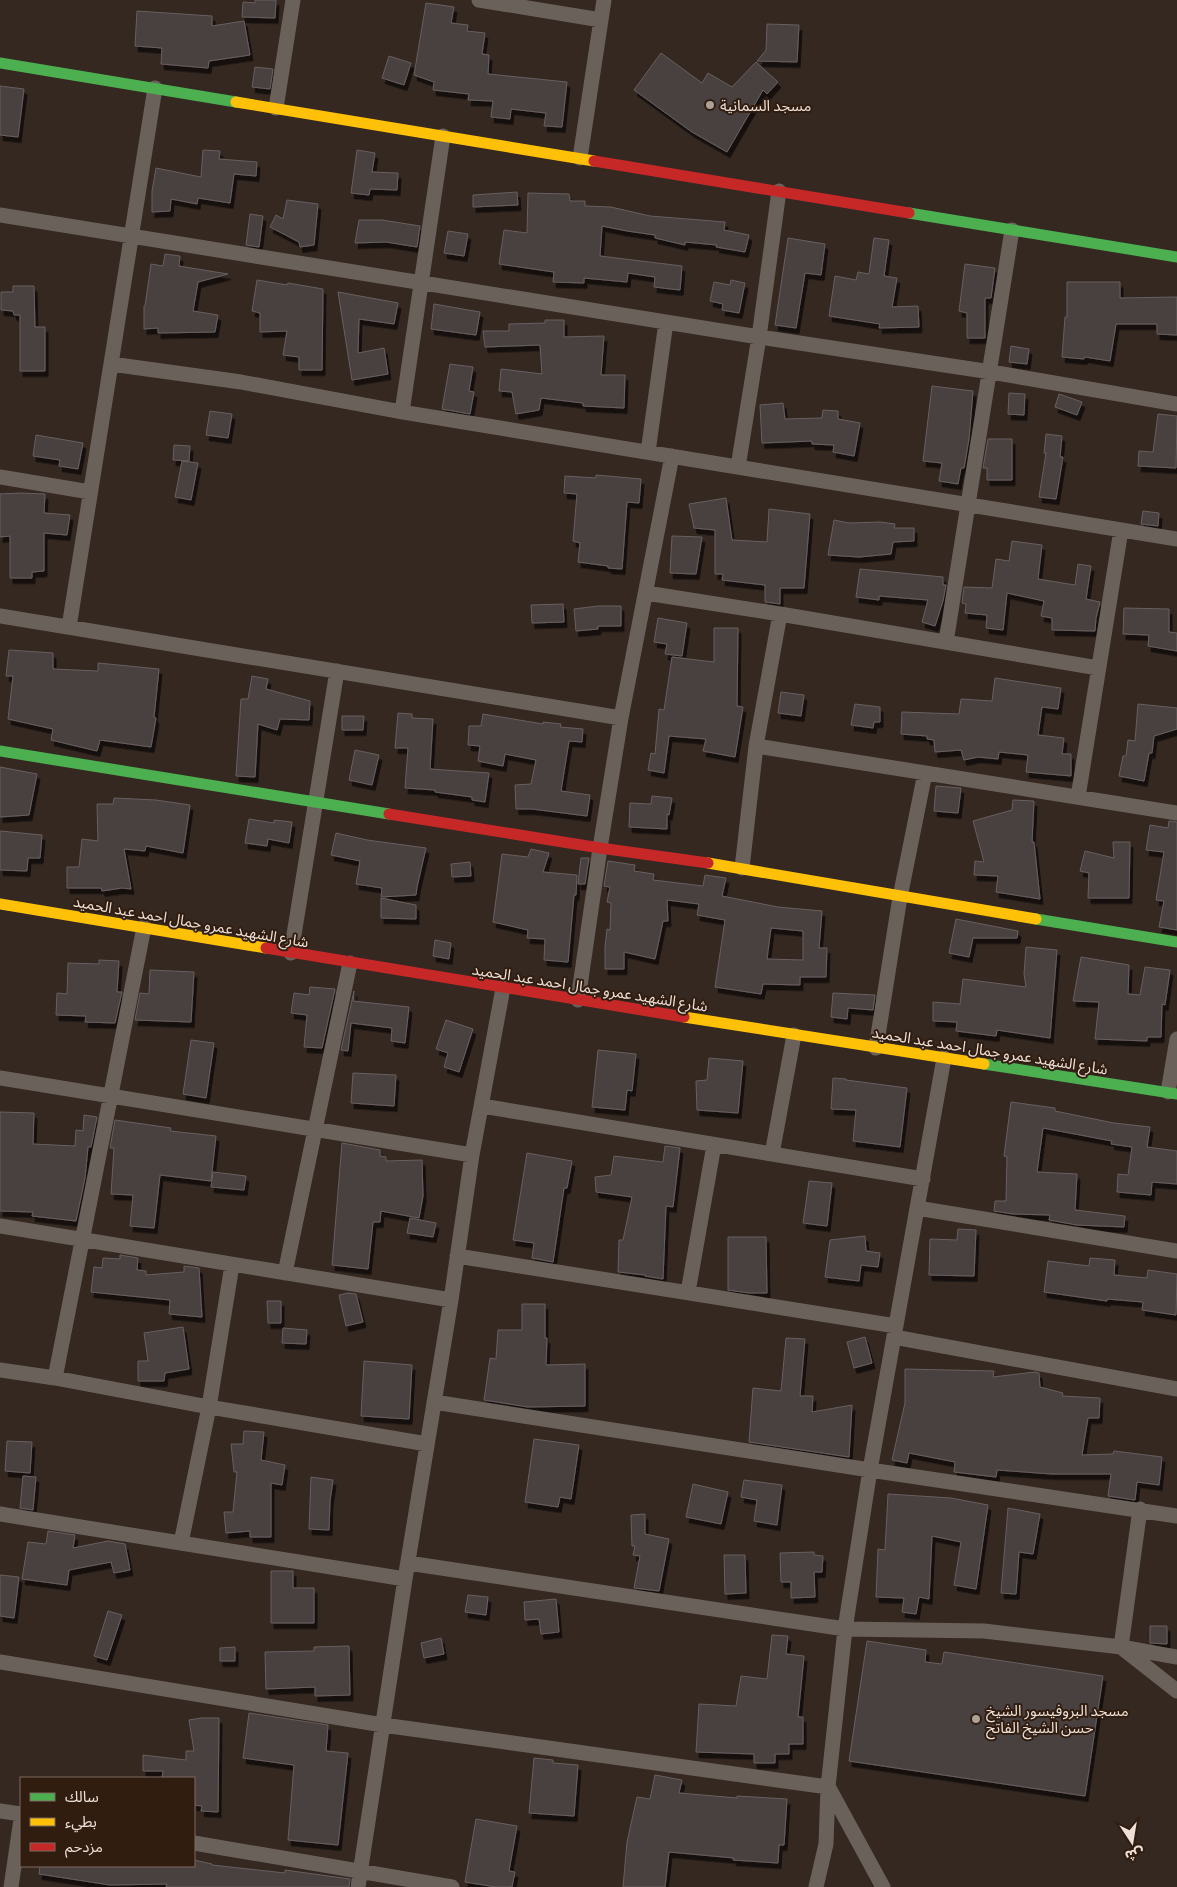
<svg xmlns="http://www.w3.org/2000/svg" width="1177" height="1887" font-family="Barlow,'Noto Sans Arabic',sans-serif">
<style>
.building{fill:#494040;stroke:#685f60;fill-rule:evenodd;filter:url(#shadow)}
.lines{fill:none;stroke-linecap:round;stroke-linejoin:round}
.street{stroke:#6b615b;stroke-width:15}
.fast{stroke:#4caf50;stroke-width:11}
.slow{stroke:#ffc107;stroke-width:11}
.jam{stroke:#c62828;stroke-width:11}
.poi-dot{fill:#ada097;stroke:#311d10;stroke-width:2}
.labels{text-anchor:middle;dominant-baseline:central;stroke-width:4;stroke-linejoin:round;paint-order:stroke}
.poi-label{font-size:15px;fill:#eee0d7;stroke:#311d10;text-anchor:start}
.street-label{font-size:15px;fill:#eee0d7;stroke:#311d10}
</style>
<defs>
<filter id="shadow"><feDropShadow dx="3" dy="5.5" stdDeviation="0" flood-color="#0009"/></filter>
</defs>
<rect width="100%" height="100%" fill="#342821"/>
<path class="building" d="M255,0H276L275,18L242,17L243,2L255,3Z
M426,3L454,7L451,23L468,25L467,31L485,33L482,54L489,55L488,74L567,82L562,127L544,126L546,113L511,109L510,119L491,117L493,101L468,100L469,94L433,90L434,82L414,75Z
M137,11L212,16V26L244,21L250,55L209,61L208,68L161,64L162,48L135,46Z
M767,24L799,25L797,62L757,61L766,50Z
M661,53L702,83L708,73L732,87L756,62L778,82L767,94L763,90L727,152L692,132L634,90Z
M389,56L411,63L404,85L382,78Z
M255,67L273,69L270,89L252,87Z
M0,86L24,89L18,137L0,135Z
M203,150L220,151L219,159L257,162L256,176L234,174L230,203L198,198L197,204L171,199L170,211L152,212V191L156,168L201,177Z
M357,150L375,153L372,172L398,173L397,190L370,189L369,195L351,193Z
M517,192L518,205L473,207V195Z
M528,193L569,194L570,201H585V206L611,207L650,216L725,222L724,230L749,235L745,252L716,247L717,245L685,242V245L655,238V235L627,231L602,226L600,256L682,266L680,290L654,287L655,277L628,273L627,282L584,278V283L553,282L554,272L499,264L504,230L527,233Z
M287,200L318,204L314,245L300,247L299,242L270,227L276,215L283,219Z
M250,214L263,216L259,247L246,245Z
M359,220H382L420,226L417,247L386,242L355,243Z
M448,231L468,234L464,256L444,253Z
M788,238L825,244L821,275L805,273L796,328L775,325Z
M874,238L889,240L884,276L897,278L892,307L918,306L919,327L879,328L880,324L829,316L835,276L856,280L858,272L869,274Z
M165,254L180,256L179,266L228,274L198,282L193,311L218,315L215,332L158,333V328L144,329V306H145L151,264L163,266Z
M965,264L995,268L991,298H985V338H967V313L959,311Z
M257,280L287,285L288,283L323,289L322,370H299V357L283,355L287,331L260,332V313L252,311Z
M731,280L745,283L739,313L722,310L723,304L710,301L714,282L730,285Z
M1067,282H1120V298L1177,297V335L1157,334V324H1116L1110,361L1085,357L1084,359L1062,357L1065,317H1067Z
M13,286H34L35,327H45V371H20V315H14L13,311L1,310V292H13Z
M338,292L398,303L394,324L359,319L358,353L384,348L388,374L352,380Z
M434,304L480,312L476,335L431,329Z
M545,320H564V337L604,336L601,375H625L624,408L583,406V403L541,398L539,410L516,414L512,392L499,391L501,369L542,374L540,345L485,347L483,331H509V324L545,323Z
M1011,346L1029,349L1027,364L1009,362Z
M450,364L473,367L469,391L474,392L470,414L442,409Z
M932,386L973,391L969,439L964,468H961L958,484L939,481L942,463L923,461Z
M1009,393L1025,394L1024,415L1008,414Z
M1059,394L1082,402L1077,415L1055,407Z
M783,403L785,419L822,418L823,410L838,411V419L860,423L854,456L833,452L834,445L812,444V441L762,443L760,405Z
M210,411L232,414L228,438L206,435Z
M1158,414L1177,416L1176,468L1138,466L1139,451L1153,452Z
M1046,434L1062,436L1060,457H1063L1056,499L1039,497L1046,453H1044Z
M36,435L83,443L78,469L59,466L60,460L33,456Z
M988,439H1012V480H987V468H983Z
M174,445L190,446L189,461L173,460Z
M182,461L198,463L191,500L175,497Z
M596,475L641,479L639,503L627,502L622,569L608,568V566L578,562L580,543L573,541L577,494L564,493L565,476L596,478Z
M20,493L45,494L44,513L70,515L67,535L44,533V571L32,572V578H10V536L0,537V494Z
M726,498L732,540L767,542L769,509L810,514L804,588H780V604L765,602V585L722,580L723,574H715V530L694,528L689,504Z
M1143,511L1159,513L1158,526L1141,524Z
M834,520L849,523L880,522L895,524L894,528H914V541L893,542L891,554L859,557L828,555Z
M672,536L702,537L696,574L670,573Z
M1012,541L1042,545L1038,579L1075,585L1078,564L1091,566L1086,599L1100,602L1096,618L1095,631L1052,630V618L1041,616L1044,601L1007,593L1003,630L986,628L987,615L965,613L966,604L962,603L964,587L992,588L996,559L1009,561Z
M860,569L943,577V585H946L943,601L935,626L922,622L928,600L879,596V600L856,597Z
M563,604L564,622L532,623L531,605Z
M598,606H621V626H598V629L576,631L574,609Z
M1124,608L1169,609V632L1177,633V651L1148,646L1149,635L1123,634Z
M658,618L687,623L682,656L665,654L667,644L654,642Z
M714,628H738L737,706L743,707L735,757L703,751L706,739L669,736L664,773L648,770L651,753L655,754L659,709L664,710L672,657L714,662Z
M9,650L53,653V669L98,671V663L159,669L154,717L156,718L151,747L100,740L97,751L51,740L53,729L8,719L13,676H6Z
M252,676L268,679L266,689L310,701L309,720L280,719L277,730L258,724L255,777L236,776L241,699H248Z
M995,678L1061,688L1058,709L1042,707L1038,735L1064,738L1062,754H1071V776L1026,772L1028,755L999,752L998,759L978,757L964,760L961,750L935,752L934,740L927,739V736L901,734L902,712L959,714L961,699L992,701Z
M781,692L804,695L801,716L778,713Z
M855,704L880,707V722H874L873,728L851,725Z
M1138,704L1177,708V729L1154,736L1152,753H1149L1144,781L1119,776L1123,756H1126L1128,740L1135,741Z
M398,713L412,714V718L433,719L430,769L489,773L485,802L472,800V797L435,792V790L405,788L408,748H395Z
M483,714L543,724V722L561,724L560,727L583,729L582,742L569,741L561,791L590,795L587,816L532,809H516L515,785L531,784L536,760L505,754L503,766L478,761L480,746L468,745L469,726H481Z
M342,716H364L363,730H342Z
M355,750L379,755L372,785L349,780Z
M0,767L37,774L29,815L0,817Z
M936,786L961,788L958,813L934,811Z
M652,796L672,798L669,815L667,814V829L629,827L630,803L651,804Z
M114,798L156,800L190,805L183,853L146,846L145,851L124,849L131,889L122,888L102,891L101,888H67V867H79L82,839L98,841L97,804H113Z
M1013,800L1034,801L1032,842H1034L1040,899L996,892L998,876L974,875L975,861L984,862L973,821L1012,810Z
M249,819L274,823V820L292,822L289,843L268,839L267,846L245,843Z
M1169,821L1177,822V930L1159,927L1164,901L1156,900L1164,852L1146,850L1150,825L1168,828Z
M0,831L42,835L40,858H28L27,871L0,870Z
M336,833L367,840L426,848L417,887L416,895L381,897L382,888L356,884L360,861L331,855Z
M1113,842H1130L1129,898H1088L1089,873L1080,871L1085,851L1114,858Z
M531,849L549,853L543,872L577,875L576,895H574L568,962L544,960L545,939L527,938L528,930L493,922L502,854L528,857Z
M581,858H589L585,884H578Z
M608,861L635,865L634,871L654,874L653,880L703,886L705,875L726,878L722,896L778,907L822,911L819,948H827L826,977H800V985L763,984L761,994L715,987L725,920L697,915L699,904L667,900L668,921H663L655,959L624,952V969H605V947L607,929L610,930L611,903L607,902L610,887L604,886ZM771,928L803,931V960L767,959Z
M470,862L471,876L452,877L451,864Z
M381,898L416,905V919L381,918Z
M956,919L1018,931L1017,938H973L969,957L949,953Z
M435,940L451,943L449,959L433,956Z
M1026,947L1057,950L1050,1038L997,1030L996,1036L956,1031L957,1022L933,1021V1002L960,1004L963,979L1026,987L1024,974Z
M1081,957L1129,965L1128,994L1140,995L1145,967L1170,970L1165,1005L1162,1004L1161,1037H1147V1041L1095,1039L1099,1002L1073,1001Z
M99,960L119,961L117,992H122L115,1023L85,1022L86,1016L56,1015L57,993L67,994L68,963L99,964Z
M150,970L194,972L191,1022L135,1020L140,993L149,994Z
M310,987L335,989L322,1048L304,1047L307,1015L291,1013L294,993L309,995Z
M354,991L353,1001L409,1007L405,1043L391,1041L392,1028L351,1023L348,1051L341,1050Z
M833,993L875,995L873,1010L848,1008L847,1019L831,1017Z
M446,1020L473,1029L459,1072L444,1067L448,1053L436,1049Z
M191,1040L214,1043L206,1098L183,1094Z
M598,1050L636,1054L632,1091L627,1090L625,1110L592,1107Z
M709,1058L743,1061L738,1113L697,1110L696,1081L707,1080Z
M353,1073L396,1075L394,1106L351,1103Z
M833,1078L846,1079V1080L907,1088L900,1147L853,1141L856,1110L831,1109Z
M1011,1102L1055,1108V1111L1114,1123L1150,1127L1147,1147L1177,1151V1184L1152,1182L1151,1195L1117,1192L1118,1174L1128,1175L1132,1147L1111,1144L1112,1141L1043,1128L1037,1172L1077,1174L1075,1210L1125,1216L1124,1227L1077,1225L1049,1220L1050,1215L1013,1214L994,1211L995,1201H1006L1007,1157L1004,1156Z
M0,1112L34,1113L33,1144L75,1146L76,1130L83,1131L84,1115L97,1117L91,1147H88L85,1178L76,1221L32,1216L33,1212L0,1211Z
M115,1120L171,1128L170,1131L216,1136L211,1181L160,1175L154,1228L130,1226L133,1195L111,1194L114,1148H110Z
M342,1143L380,1150V1156L386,1157V1161L422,1160L423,1196L419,1218L381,1211L380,1222H373L368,1269L332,1265Z
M665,1146L680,1148L673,1207L666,1206L663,1279L645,1276V1275L618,1272L619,1240H623L632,1197L596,1192L595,1177L611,1175L614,1156L663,1162Z
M527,1153L572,1161L567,1188H564L553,1262L532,1258L534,1243L513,1240Z
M213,1172L246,1176L244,1190L211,1187Z
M809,1181L832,1183L827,1226L803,1223Z
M410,1218L436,1223L433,1237L407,1233Z
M958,1229L976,1230L974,1276L929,1275L930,1239L957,1240Z
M865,1236L866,1251L880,1253L878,1267L861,1265L859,1281L825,1277L830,1240Z
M728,1237H766L767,1293H749L728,1290Z
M120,1255L138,1258L137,1270L146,1271V1275L184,1272V1266L199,1268L202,1317L169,1314L170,1300L91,1292L94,1267L102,1268L103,1258L120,1259Z
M1090,1258L1115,1260L1114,1275L1147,1278L1148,1270L1177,1274L1176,1315L1142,1310L1143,1302L1107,1299V1301L1044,1292L1048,1261L1089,1266Z
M348,1293L356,1294L363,1322L346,1326L339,1295Z
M267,1301H281V1323H268Z
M522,1304H545V1338H547L546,1365L585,1364V1406L528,1407L484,1400L490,1358L496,1359L498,1330H522Z
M183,1327L189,1369L165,1373L164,1381H138V1361H148L144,1333Z
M283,1328L307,1330L306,1344L282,1343Z
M865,1337L872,1363L854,1368L847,1342Z
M786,1338L805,1339L800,1396H813L812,1412L852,1405L849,1457L749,1442L753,1388L781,1391Z
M364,1361L412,1365L409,1419L361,1416Z
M905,1369L994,1371L993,1377L1035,1372L1039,1373L1040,1387L1063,1393L1062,1396L1100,1398L1099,1418H1088L1082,1455L1113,1454L1114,1451L1162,1457L1159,1485L1137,1482L1135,1500L1108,1496L1111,1474H1052L997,1470L996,1477L954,1472L955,1462L909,1453L907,1463L892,1460L905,1403Z
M244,1431L264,1432L261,1460L285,1465L282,1485L271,1483V1537H250V1531L226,1533L224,1512H233L237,1472H234L231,1444H243Z
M534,1439L579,1445L571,1499L560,1497L558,1507L525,1502Z
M7,1441L32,1442L30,1473L5,1471Z
M23,1476L36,1477L33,1510L20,1508Z
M311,1477L333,1480L330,1501L329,1530L309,1529Z
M744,1480L782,1485L777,1525L754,1521L757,1500L741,1497Z
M693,1484L728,1492L721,1524L686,1517Z
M888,1494L951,1498L988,1505L976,1589L954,1585L961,1542L932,1536L929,1599L919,1597L916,1614L902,1612L904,1598L876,1597L878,1549L885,1550Z
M1008,1508L1040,1514L1033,1554L1019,1552L1016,1594L1001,1593Z
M645,1514V1534L669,1539L659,1591L634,1588L640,1556L633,1555L635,1546H632L631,1515Z
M48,1531L75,1535L73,1548L108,1541L125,1544L130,1570L114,1573L111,1562L69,1570L67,1585L22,1579L28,1542L46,1544Z
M814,1552V1555L823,1556L822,1572H814L815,1597L791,1598V1582H781L780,1553Z
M724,1555H745L746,1593L725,1594Z
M271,1571H293V1588H314V1623H271Z
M0,1575L19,1577L14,1618L0,1616Z
M468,1595L488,1597L486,1615L465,1612Z
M556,1599L559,1632L541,1634L539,1619L525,1620L524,1602Z
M108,1611L122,1615L107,1660L94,1656Z
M1150,1626H1167V1644L1150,1643Z
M772,1635L788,1636L786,1654L804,1656L798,1717H803V1744H789V1754H775V1763H754V1754L696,1752L699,1704L736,1706L741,1676L767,1679Z
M441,1638L444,1654L424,1658L421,1643Z
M867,1641L926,1650L925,1662L942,1664L944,1652L1103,1676L1085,1796L849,1761Z
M349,1646L350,1695L315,1696V1687L266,1689L265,1652L314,1651V1647Z
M235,1647V1661H220V1648Z
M249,1713L328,1725L326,1751L348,1753L338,1845L288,1840L294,1765L243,1758Z
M201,1718H219L218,1812L201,1811L202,1806L194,1805V1778H162L163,1771H143V1755L186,1760V1751H194L189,1720Z
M534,1758L553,1760V1763L578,1765L574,1816L529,1813Z
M655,1775L682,1780L679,1793L737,1798V1796L787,1799L784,1845H779L778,1863L733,1860L734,1858L669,1852L665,1887H623L627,1842L637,1797L650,1799Z
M476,1819L517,1826L509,1871L515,1872L512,1887H496L465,1882Z
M194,1860L212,1864V1865L285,1873V1870L350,1879L349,1887H166L167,1884L110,1885L39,1874L40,1866H194Z"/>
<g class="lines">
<path class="street" d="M479,0L601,20
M276,108L293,0
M580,158L604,0
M0,215L759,337L991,372L1177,404
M111,364L241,382L402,412L1177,539
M402,412L443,136
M648,452L666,322
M738,467L759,337L779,191
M0,477L90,492
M646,593L780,614L1098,668
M0,616L621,718
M69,627L155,88
M946,642L1012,230
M756,746L1177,813
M1078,797L1121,530
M742,868L756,746L780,614
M291,953L337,671
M578,1000L600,848L621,718L672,456
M876,1048L900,897L925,773
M0,1078L472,1155
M1168,1092L1177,1039
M482,1106L923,1179
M772,1154L794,1035
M917,1208L1177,1251
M0,1226L451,1300
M457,1256L896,1326
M285,1273L350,963
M688,1292L714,1145
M894,1337L1177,1389
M0,1370L55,1378L209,1407L427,1444
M55,1378L144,927
M434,1402L870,1470L1177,1516
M1140,1509L1121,1647L1177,1691
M0,1514L405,1579
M181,1543L209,1407L232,1265
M408,1563L845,1629L984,1631L1121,1647L1177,1657
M0,1662L383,1725L828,1787
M829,1788L883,1887
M0,1811L21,1814
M194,1843L452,1887
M11,1887L21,1819
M358,1887L405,1579L451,1300L472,1155L503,988
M816,1887L826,1844L828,1787L845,1629L870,1470L944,1058"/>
<path class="fast" d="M0,63L236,102
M909,213L1177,257
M0,751L389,814
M1036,919L1177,942
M984,1064L1177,1094"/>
<path class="slow" d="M236,102L594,161
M708,863L1036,919
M0,904L266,948
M684,1017L984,1064"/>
<path class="jam" d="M594,161L909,213
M389,814L600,848L708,863
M266,948L684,1017"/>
</g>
<g class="poi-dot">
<circle cx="710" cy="105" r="5"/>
<circle cx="976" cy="1719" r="5"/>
</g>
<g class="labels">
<g class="poi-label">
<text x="720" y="105">مسجد السمانية</text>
<text x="986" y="1710">مسجد البروفيسور الشيخ<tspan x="986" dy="17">حسن الشيخ الفاتح</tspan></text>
</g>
<g class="street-label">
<text transform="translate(191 921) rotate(10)">شارع الشهيد عمرو جمال احمد عبد الحميد</text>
<text transform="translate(590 987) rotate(9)">شارع الشهيد عمرو جمال احمد عبد الحميد</text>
<text transform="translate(990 1050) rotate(9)">شارع الشهيد عمرو جمال احمد عبد الحميد</text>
</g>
</g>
<rect x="20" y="1777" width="175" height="90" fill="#311d10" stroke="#7d6b60"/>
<rect x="30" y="1793" width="25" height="8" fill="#4caf50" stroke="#7d6b60"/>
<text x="65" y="1802" font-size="15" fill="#eee0d7">سالك</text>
<rect x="30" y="1818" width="25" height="8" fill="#ffc107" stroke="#7d6b60"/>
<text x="65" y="1827" font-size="15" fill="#eee0d7">بطيء</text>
<rect x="30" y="1843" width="25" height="8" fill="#c62828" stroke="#7d6b60"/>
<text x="65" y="1852" font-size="15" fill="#eee0d7">مزدحم</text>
<g transform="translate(1132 1842) rotate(168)" stroke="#311d10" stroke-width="4" paint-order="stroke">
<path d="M0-4L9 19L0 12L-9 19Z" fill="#eee0d7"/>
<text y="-8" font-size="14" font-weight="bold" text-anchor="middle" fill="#eee0d7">ش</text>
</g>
</svg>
